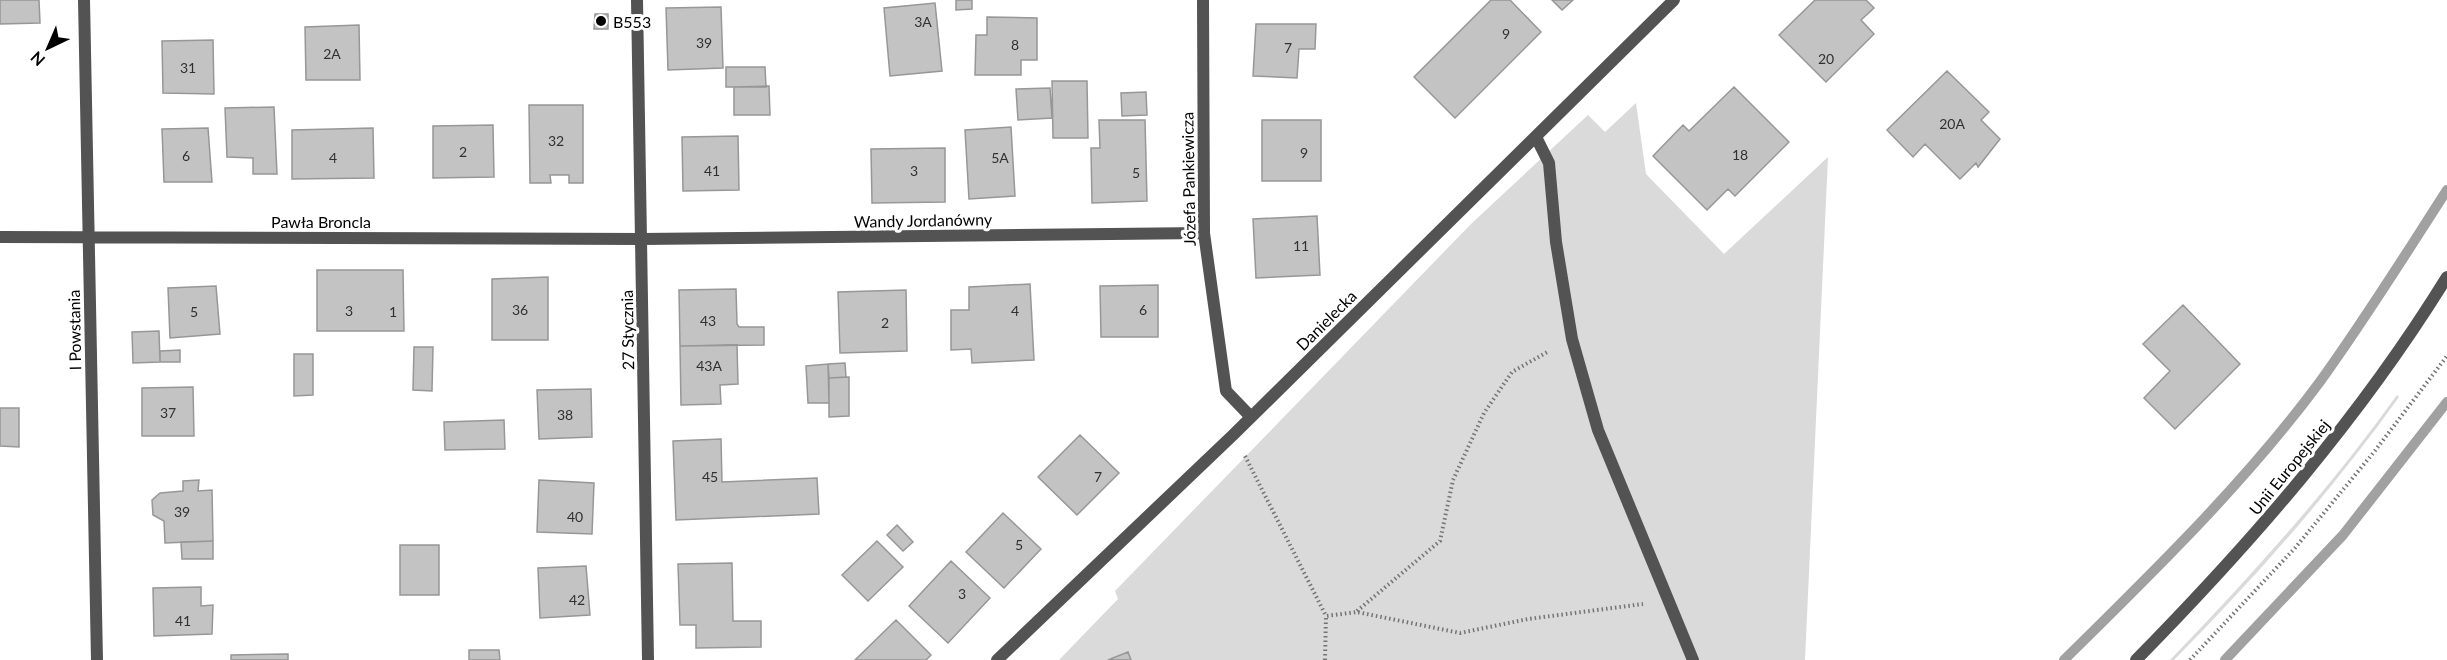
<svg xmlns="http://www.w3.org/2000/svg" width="2447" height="660" font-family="Lato,sans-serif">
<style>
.green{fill:#dadada}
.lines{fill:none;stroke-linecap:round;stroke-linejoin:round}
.stream{stroke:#a1a1a1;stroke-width:10}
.building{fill:#c3c3c3;stroke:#979797;stroke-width:1.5}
.path{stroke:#757575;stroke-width:4;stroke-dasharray:1.5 3;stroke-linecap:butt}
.service{stroke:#535353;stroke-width:12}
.minor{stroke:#535353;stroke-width:12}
.tertiary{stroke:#535353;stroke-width:12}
.poi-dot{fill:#000;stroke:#fff;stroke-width:2}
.labels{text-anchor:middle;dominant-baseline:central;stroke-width:6;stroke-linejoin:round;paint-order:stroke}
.number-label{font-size:14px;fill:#313131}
.poi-label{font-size:16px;fill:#000;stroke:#fff;text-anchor:start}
.street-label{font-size:16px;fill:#000;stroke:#fff}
</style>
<rect width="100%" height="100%" fill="#fff"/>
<path class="green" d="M1636,103L1646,174L1724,254L1828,157L1805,660H1059L1118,599L1115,591L1471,224L1588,115L1605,132Z
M2397,395L2399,397C2332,491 2255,578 2174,660H2170C2251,576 2329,490 2397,395Z"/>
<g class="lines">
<path class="stream" d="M2064,660C2153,572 2244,484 2319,383C2364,321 2405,255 2447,190
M2225,660L2343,535L2447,402"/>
</g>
<path class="building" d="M0,0H39L40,23L0,24Z
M956,0H972V9L956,10Z
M1491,0H1510L1541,32L1455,118L1414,77Z
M1552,0H1573L1562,10Z
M1815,0H1866L1874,8L1861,20L1874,34L1826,82L1779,35Z
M935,3L942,71L890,76L884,8Z
M721,7L723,68L668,70L666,8Z
M595,14H608V29H594Z
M987,17L1037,18V60H1021V75H975L976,35H987Z
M1256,24H1316L1315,49H1299L1297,78L1253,76Z
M359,25L360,80H306L305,27Z
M213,40L214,94L163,93L162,41Z
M726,67H765L766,87H726Z
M1947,71L1989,112L1981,120L2000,139L1978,167L1976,163L1960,179L1925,144L1913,157L1887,130Z
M1052,81H1087L1088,138H1053Z
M769,86L770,115H734V87Z
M1734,87L1789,142L1735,196L1728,189L1707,210L1653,156L1683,125L1689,131Z
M1050,88L1052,118L1018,120L1016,89Z
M1146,92L1147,115L1122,116L1121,93Z
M529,105H583V183H569V175H550L551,183H530Z
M274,107L277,174H253V158L227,157L225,108Z
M1099,120H1145L1147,201L1092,203L1091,148H1100Z
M1262,120H1321V181H1262Z
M493,125L494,177L433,178V126Z
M1011,127L1015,196L969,199L965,130Z
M208,128L212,182H164L162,129Z
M373,128L374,178L292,179V130Z
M738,136L739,190L683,191L682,137Z
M945,148V202L872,203L871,149Z
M1317,216L1320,275L1256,278L1253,219Z
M317,270H403L404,331H317Z
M548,277V340H492V279Z
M1030,284L1034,360L972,363L971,349L951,350V310H969V287Z
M1158,285V337H1101L1100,286Z
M216,286L220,334L170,338L168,288Z
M736,289L737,324L739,327H764V345L680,346L679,290Z
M906,290L907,351L840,353L838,292Z
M2183,305L2240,364L2175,429L2144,398L2170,371L2143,344Z
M159,331L160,362L133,363L132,332Z
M737,345L738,384L720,385L721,404L681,405L680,346Z
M414,347H433L432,391L413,390Z
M180,350V362H160V351Z
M294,354H313V395L294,396Z
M845,363L846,377L829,378L828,364Z
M828,364L829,403H808L806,366Z
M849,377V416L829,417V378Z
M193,387L194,436H142V388Z
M591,389L592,437L539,439L537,390Z
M0,408H19V447L0,446Z
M504,420L505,449L445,450L444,422Z
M1080,435L1119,473L1077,515L1038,477Z
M721,439L722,482L817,478L819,514L676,520L673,441Z
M199,480L198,491L212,490L213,541L165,543L164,521L153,515L152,500L160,493L183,491V481Z
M539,480L594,483L592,534L537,532Z
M1003,513L1041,549L1004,588L966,552Z
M897,525L913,542L903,551L887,535Z
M213,541V559H182L181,542Z
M877,541L903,567L868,601L842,575Z
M400,545H439V595H400Z
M951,561L990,598L948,643L909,606Z
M732,563L733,621H761V647L696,648V625H680L678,564Z
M586,566L590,615L540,618L538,568Z
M201,587V606L213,605L212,634L154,636L153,588Z
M896,620L931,655L926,660H855Z
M469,650H499L500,660H469Z
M1128,652L1131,660H1108Z
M288,654V660H231V655Z"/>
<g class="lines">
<path class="path" d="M1245,456L1326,616
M1357,611L1440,541L1453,480L1484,413L1512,372L1549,351
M1325,660L1326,616L1357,612L1460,633L1528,619L1643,604
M2190,660L2295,548L2374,452L2447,356"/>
<path class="service" d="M1536,137L1549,163L1556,242L1572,339L1598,430L1693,660"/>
<path class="minor" d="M84,0L97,660
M637,0L648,660
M1203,0L1204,233L1226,391L1251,417
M0,237L642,239L1204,233
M997,660L1233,435L1674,0"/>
<path class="tertiary" d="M2136,660C2252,542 2360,418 2447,277"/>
</g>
<circle class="poi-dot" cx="601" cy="21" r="6"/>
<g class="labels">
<g class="number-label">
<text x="923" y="21">3A</text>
<text x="1506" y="33">9</text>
<text x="704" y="42">39</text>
<text x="1015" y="44">8</text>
<text x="1288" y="47">7</text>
<text x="332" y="53">2A</text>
<text x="1826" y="58">20</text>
<text x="188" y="67">31</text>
<text x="1952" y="123">20A</text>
<text x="556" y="140">32</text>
<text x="463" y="151">2</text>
<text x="1304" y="152">9</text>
<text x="1740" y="154">18</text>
<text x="186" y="155">6</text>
<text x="333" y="157">4</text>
<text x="1000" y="157">5A</text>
<text x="712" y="170">41</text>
<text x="914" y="170">3</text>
<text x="1136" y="172">5</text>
<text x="1301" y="245">11</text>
<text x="520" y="309">36</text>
<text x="1143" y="309">6</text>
<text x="349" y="310">3</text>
<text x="1015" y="310">4</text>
<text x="194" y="311">5</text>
<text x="393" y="311">1</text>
<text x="708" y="320">43</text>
<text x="885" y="322">2</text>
<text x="709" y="365">43A</text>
<text x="168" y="412">37</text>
<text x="565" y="414">38</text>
<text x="710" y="476">45</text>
<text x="1098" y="476">7</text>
<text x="182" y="511">39</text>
<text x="575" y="516">40</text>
<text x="1019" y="544">5</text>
<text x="962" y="593">3</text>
<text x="577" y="599">42</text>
<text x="183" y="620">41</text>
</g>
<g class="poi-label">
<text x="613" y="21">B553</text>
</g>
<g class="street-label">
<text transform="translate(1188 179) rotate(-91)">Józefa Pankiewicza</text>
<text transform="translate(923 220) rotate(-1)">Wandy Jordanówny</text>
<text x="321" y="221">Pawła Broncla</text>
<text transform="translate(1326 320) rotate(-45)">Danielecka</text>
<text transform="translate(74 330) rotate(-91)">I Powstania</text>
<text transform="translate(627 330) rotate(-91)">27 Stycznia</text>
<text transform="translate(2289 467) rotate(-51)">Unii Europejskiej</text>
</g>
</g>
<g transform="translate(48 48) rotate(224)" stroke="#ffffff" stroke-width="4.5" paint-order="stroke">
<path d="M0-4.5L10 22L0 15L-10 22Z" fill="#000000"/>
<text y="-9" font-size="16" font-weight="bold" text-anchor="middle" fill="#000000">N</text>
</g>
</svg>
